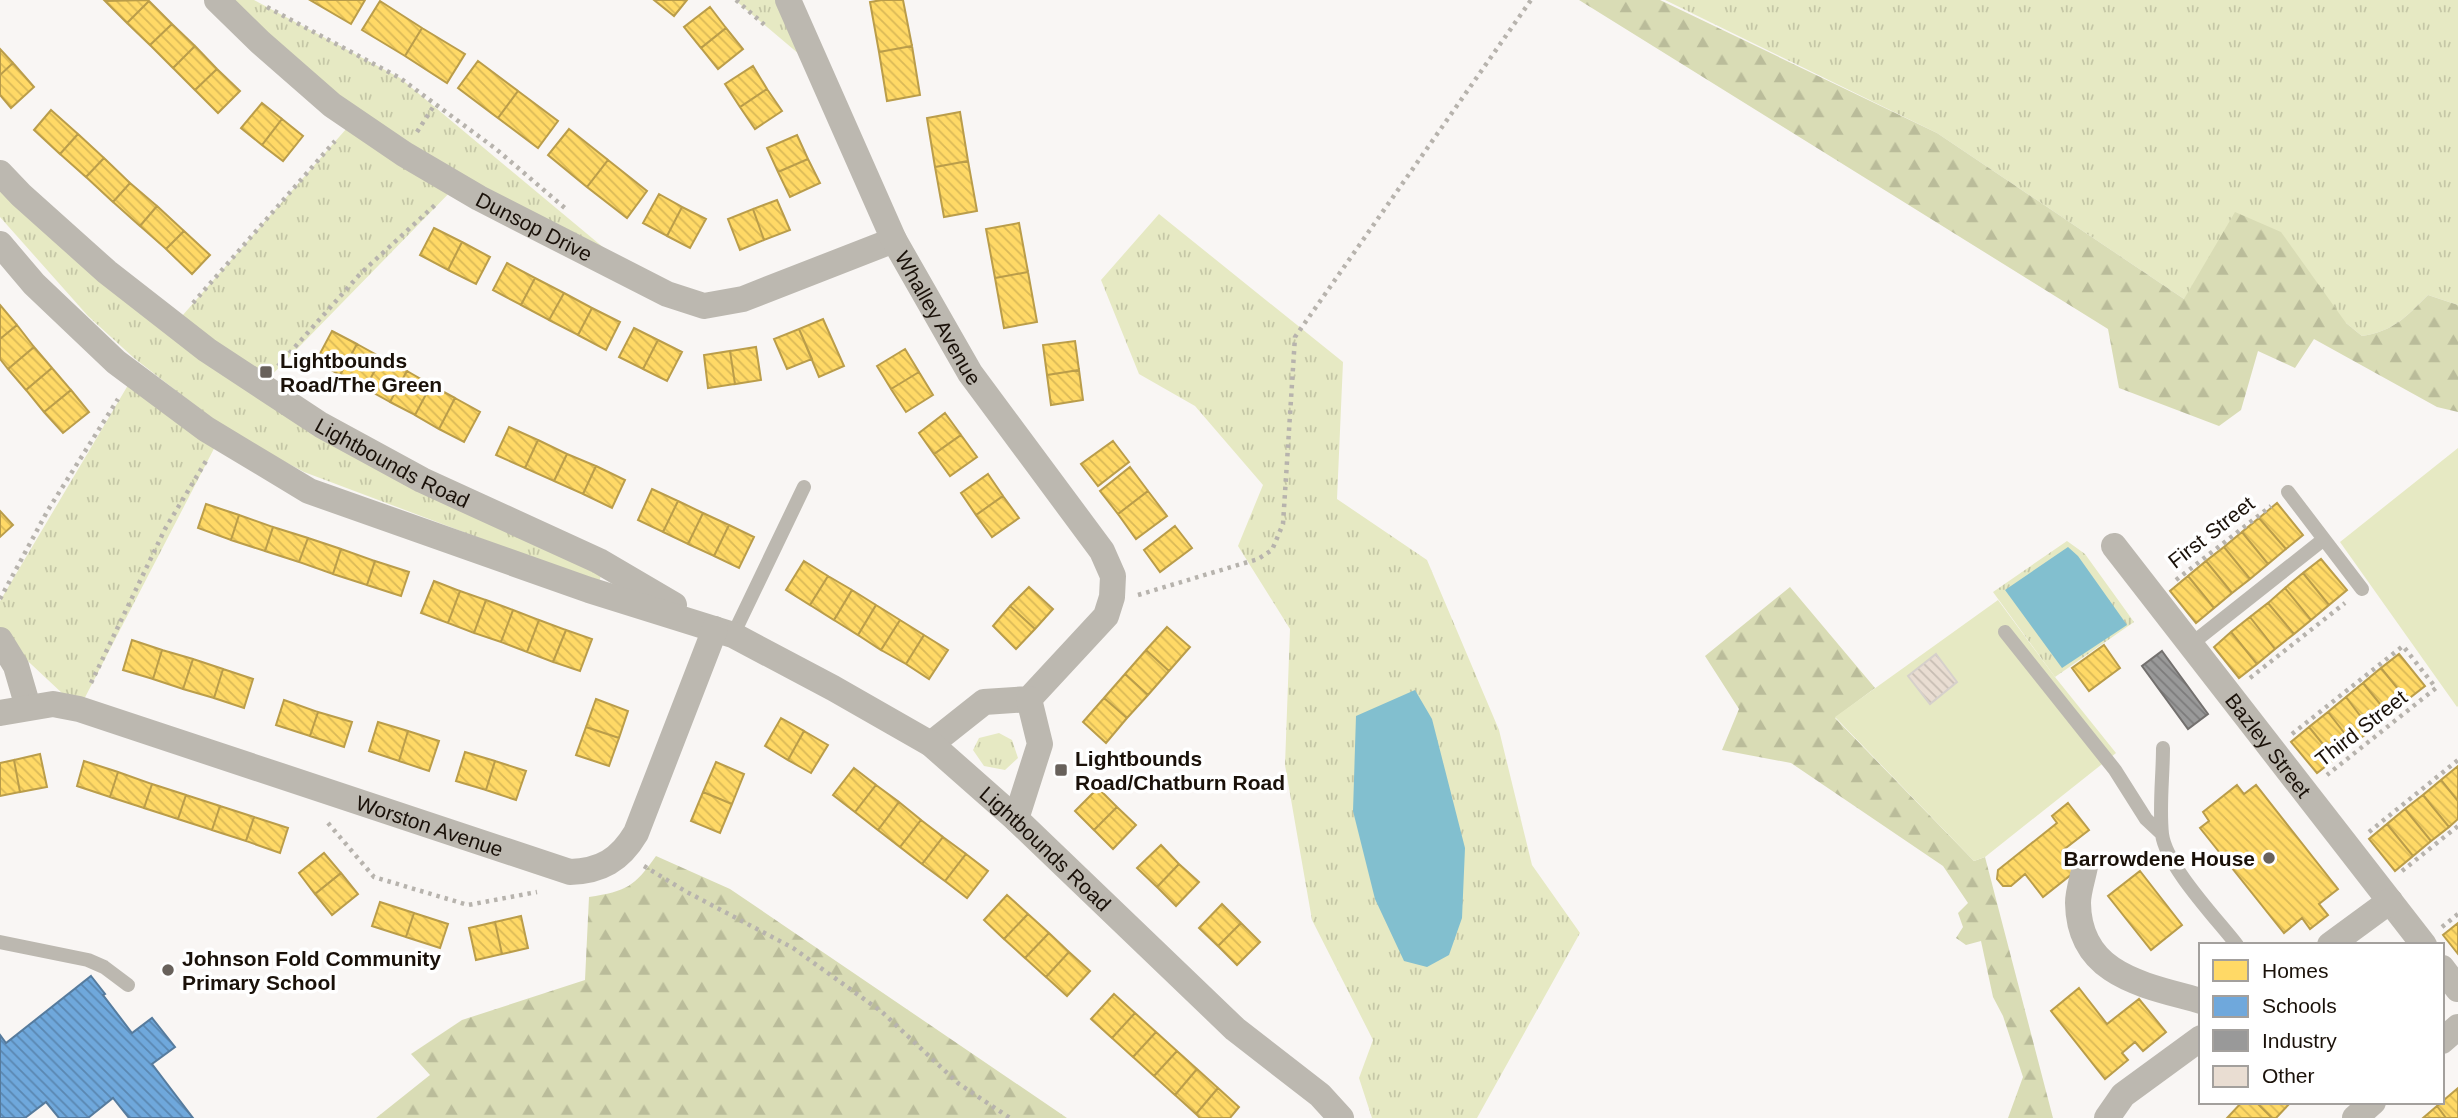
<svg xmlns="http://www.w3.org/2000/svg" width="2458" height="1118" font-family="Helvetica,sans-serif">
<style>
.grass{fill:url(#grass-tufts)}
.forest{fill:url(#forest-firs)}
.garden{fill:#e6e9c3}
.water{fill:#82bfcf}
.homes{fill:url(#homes-back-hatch);stroke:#ba9d4a;stroke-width:2}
.schools{fill:url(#schools-back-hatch);stroke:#567b9d;stroke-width:2}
.industry{fill:url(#industry-back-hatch);stroke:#73706e;stroke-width:2}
.building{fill:url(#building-back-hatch);stroke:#d6d0cb;stroke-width:2}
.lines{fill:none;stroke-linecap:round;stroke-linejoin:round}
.path{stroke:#b7b3ad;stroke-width:4.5;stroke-dasharray:3.5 5;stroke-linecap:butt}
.lane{stroke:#bcb8b0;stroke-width:14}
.street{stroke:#bcb8b0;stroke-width:26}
.poi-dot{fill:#68615b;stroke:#fff;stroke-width:2.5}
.labels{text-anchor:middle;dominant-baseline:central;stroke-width:7;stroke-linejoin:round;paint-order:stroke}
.street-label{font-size:21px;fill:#1a1109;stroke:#fff}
.poi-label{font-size:21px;font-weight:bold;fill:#1a1109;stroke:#fff;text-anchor:start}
</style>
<defs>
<pattern id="grass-tufts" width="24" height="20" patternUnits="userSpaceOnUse" patternTransform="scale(1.75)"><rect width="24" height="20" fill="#e6e9c3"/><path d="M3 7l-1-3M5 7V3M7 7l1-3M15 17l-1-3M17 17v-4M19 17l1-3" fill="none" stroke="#c5c7a6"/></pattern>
<pattern id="forest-firs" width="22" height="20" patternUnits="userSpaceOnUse" patternTransform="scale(1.75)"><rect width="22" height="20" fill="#d9dcb5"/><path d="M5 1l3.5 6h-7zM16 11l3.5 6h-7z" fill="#babc9a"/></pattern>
<pattern id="homes-back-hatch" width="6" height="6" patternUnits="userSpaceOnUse" patternTransform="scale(1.75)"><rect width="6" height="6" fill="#ffd966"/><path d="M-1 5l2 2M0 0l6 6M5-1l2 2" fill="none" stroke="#dab957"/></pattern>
<pattern id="schools-back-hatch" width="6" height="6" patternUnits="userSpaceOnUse" patternTransform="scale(1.75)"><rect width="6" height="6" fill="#6fa8dc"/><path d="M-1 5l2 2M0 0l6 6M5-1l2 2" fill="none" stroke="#5a87b1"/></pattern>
<pattern id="industry-back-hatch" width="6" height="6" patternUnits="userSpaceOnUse" patternTransform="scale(1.75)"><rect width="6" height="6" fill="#999"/><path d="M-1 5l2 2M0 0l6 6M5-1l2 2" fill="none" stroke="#7c7b7b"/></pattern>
<pattern id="building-back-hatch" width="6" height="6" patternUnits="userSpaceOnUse" patternTransform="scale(1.75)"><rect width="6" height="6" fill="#e9ddd2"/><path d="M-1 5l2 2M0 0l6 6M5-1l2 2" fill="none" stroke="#c7bdb3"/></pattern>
</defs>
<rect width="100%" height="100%" fill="#f9f6f4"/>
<path class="grass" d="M228,0H254L400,78L646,283L457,185L261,386L175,324L354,120Z
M735,0H790L819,71Z
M1665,0H2458V305L2428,295C2406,317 2394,331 2362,336L2346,323L2184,299L1937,133Z
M0,187L160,329L601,575L599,583L304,472L232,434L134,358L88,316L0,217Z
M1159,214L1343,362L1337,499L1427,560L1499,730L1532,865L1580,933L1477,1118H1372L1359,1078L1373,1040L1312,920L1285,765L1290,629L1238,546L1263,485L1195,406L1139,374L1101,280Z
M134,375L220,437L79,709L0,635V601Z
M2067,541L2085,554L2134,622L2055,677L1993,592Z
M999,733L1012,740L1018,758L1005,770L984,766L973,750L979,738Z"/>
<path class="forest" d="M1579,0H1660L1937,133L2184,299L2235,212L2281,232L2346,323L2362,336C2394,331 2406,317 2428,295L2458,305V412L2437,407L2314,339L2295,368L2258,351L2241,410L2219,426L2119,388L2108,329Z
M1790,587L1875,688L1835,718L1974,861L1985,857L2053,1118H2008L2023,1077L2003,1016L1993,997L1981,941L1966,945L1956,938L1963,927L1958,913L1968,903L1943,866L1791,763L1722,750L1739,709L1705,656Z
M656,856L730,889L1067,1118H376L430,1075L411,1054L462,1020L585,980L589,897C627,891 634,887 656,856Z"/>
<path class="garden" d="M2458,448V706L2457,707L2340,542Z
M1998,600L2055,677L2116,753L1985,857L1974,861L1835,717Z"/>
<path class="water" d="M2068,547L2078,556L2127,625L2062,668L2005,590Z
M1415,690L1432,719L1465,848L1462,918L1449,955L1427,967L1404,961L1375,899L1353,811L1356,716Z"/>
<path class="homes" d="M148,0L149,1L127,23L105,1Z
M310,0H365L351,24Z
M654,0H687L674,16Z
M882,0H903L912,46L879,52L870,2Z
M149,1L172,24L150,45L127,23Z
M380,1L422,28L405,56L362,30Z
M710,7L726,28L701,48L684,27Z
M172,24L195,46L173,68L150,45Z
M422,28L465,54L447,83L405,56Z
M726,28L743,49L718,69L701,48Z
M195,46L217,69L195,90L173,68Z
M912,46L920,95L887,101L879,52Z
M0,49L13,63L0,75Z
M478,61L518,91L498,118L458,88Z
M13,63L34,87L11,108L0,95V75Z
M753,66L767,89L740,107L725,84Z
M217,69L240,91L218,113L195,90Z
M767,89L782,111L755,129L740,107Z
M518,91L558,121L538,148L498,118Z
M262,103L282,119L262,145L241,128Z
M51,110L78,134L60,154L34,130Z
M960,112L968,161L935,167L927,118Z
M282,119L303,136L283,161L262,145Z
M569,129L608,160L587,187L548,155Z
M78,134L104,158L86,177L60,154Z
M797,135L808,159L778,172L767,148Z
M104,158L130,183L113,202L86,177Z
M808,159L820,183L790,197L778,172Z
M608,160L647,191L627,218L587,187Z
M968,161L977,211L944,217L935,167Z
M130,183L157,206L140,226L113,202Z
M659,194L682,207L667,236L643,223Z
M777,200L790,230L764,240L753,209Z
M157,206L184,231L166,249L140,226Z
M682,207L706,219L690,248L667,236Z
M753,209L764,240L740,250L728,219Z
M1019,223L1028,272L995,278L986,229Z
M434,228L462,242L448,270L420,255Z
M184,231L210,255L192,274L166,249Z
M462,242L490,257L476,284L448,270Z
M507,263L535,278L521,305L493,290Z
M1028,272L1037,322L1004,328L995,278Z
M535,278L564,293L549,320L521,305Z
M564,293L592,308L578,335L549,320Z
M0,305L17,325L0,339Z
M592,308L620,322L606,350L578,335Z
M823,319L844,366L819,377L799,329Z
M17,325L34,347L8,369L0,359V339Z
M634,328L658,340L643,369L619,357Z
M799,329L812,359L787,369L774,339Z
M332,331L357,344L340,375L316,361Z
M658,340L682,352L667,381L643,369Z
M1075,341L1079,370L1047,375L1043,345Z
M357,344L382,358L365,388L340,375Z
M34,347L52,368L26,390L8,369Z
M756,347L761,380L735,384L730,351Z
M905,349L919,372L891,389L877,366Z
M730,351L735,384L708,388L704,355Z
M382,358L407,371L390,402L365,388Z
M52,368L71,390L44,412L26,390Z
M1079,370L1083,400L1051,405L1047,375Z
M407,371L431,385L415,415L390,402Z
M919,372L933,395L906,412L891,389Z
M431,385L455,398L439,429L415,415Z
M71,390L89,412L63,433L44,412Z
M455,398L480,412L464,442L439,429Z
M945,413L961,435L934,454L919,433Z
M509,427L538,440L525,468L496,455Z
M961,435L977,457L950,476L934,454Z
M538,440L567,454L554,481L525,468Z
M1113,441L1129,462L1098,486L1081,464Z
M567,454L596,466L583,494L554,481Z
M596,466L625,480L612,508L583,494Z
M1130,467L1148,491L1118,514L1100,491Z
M988,474L1003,496L976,515L961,493Z
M652,489L678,501L663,532L638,520Z
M1148,491L1167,516L1136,539L1118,514Z
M1003,496L1019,518L992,537L976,515Z
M678,501L703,513L688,544L663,532Z
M2277,503L2303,535L2286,549L2259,518Z
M206,504L239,515L231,540L198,528Z
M0,511L13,525L0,537Z
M703,513L729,525L714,556L688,544Z
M239,515L273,527L265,551L231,540Z
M2259,518L2286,549L2268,564L2242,532Z
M729,525L754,537L739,568L714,556Z
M1175,526L1192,548L1160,572L1144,550Z
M273,527L308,538L299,562L265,551Z
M2242,532L2268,564L2250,579L2224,547Z
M308,538L341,549L333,574L299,562Z
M2224,547L2250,579L2232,593L2206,561Z
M341,549L375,561L367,585L333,574Z
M2321,559L2347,590L2329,605L2303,573Z
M375,561L409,572L401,596L367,585Z
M804,561L828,576L810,605L786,590Z
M2206,561L2232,593L2214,608L2188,576Z
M2303,573L2329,605L2311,620L2285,588Z
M828,576L852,590L834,620L810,605Z
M2188,576L2214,608L2196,623L2170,591Z
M434,581L460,591L448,623L421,613Z
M1029,587L1053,609L1035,629L1010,606Z
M2285,588L2311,620L2294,634L2268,603Z
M852,590L876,605L858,635L834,620Z
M460,591L486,600L474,633L448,623Z
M486,600L513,610L501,642L474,633Z
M2268,603L2294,634L2275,649L2250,617Z
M876,605L900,620L881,650L858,635Z
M1010,606L1035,629L1016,649L993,626Z
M513,610L539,620L527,652L501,642Z
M2250,617L2275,649L2257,664L2231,632Z
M539,620L566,630L553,662L527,652Z
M900,620L924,635L906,664L881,650Z
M1167,627L1190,647L1169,671L1146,650Z
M566,630L592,639L580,671L553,662Z
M2231,632L2257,664L2239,678L2214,647Z
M924,635L948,650L929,679L906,664Z
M132,640L162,650L153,679L123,670Z
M2104,645L2120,668L2089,691L2072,668Z
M162,650L193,659L183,689L153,679Z
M1146,650L1169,671L1148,695L1125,674Z
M2399,654L2425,686L2407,700L2381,668Z
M193,659L223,669L214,698L183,689Z
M2381,668L2407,700L2389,715L2363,683Z
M223,669L253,679L244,708L214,698Z
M1125,674L1148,695L1127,718L1104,698Z
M2363,683L2389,715L2371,730L2346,697Z
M2346,697L2371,730L2353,744L2328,712Z
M1104,698L1127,718L1106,743L1083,722Z
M596,699L628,711L619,738L586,727Z
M284,700L318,712L310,736L276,725Z
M318,712L352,722L344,747L310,736Z
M2328,712L2353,744L2335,759L2309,727Z
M781,718L804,731L788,760L765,746Z
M378,722L408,731L399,761L369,751Z
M586,727L619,738L609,766L576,755Z
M2309,727L2335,759L2317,773L2291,742Z
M408,731L439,741L429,771L399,761Z
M804,731L828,745L811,773L788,760Z
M465,752L495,761L486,790L456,781Z
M40,754L47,787L20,792L14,760Z
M14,760L20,792L0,796V763Z
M84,761L118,772L110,797L77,786Z
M495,761L526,771L516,800L486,790Z
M716,762L744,774L732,804L703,792Z
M2458,766V801L2441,780Z
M854,768L876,785L855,812L833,795Z
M118,772L152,784L144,808L110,797Z
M2441,780L2458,801V819L2449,827L2423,795Z
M152,784L186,795L178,819L144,808Z
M876,785L899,802L878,830L855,812Z
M2237,785L2244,794L2256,785L2338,889L2319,904L2328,915L2310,929L2302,918L2284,933L2200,828L2209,821L2203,812Z
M1098,788L1117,807L1094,830L1075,811Z
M703,792L732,804L720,833L691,821Z
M186,795L220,806L212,830L178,819Z
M2423,795L2449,827L2431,841L2405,809Z
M899,802L921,820L900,847L878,830Z
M2068,803L2089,830L2062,851L2077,870L2043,897L2025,874L2011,886H2003L1997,879L1998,870L2057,823L2052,816Z
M220,806L254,817L246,841L212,830Z
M1117,807L1136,825L1113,849L1094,830Z
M2405,809L2431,841L2413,856L2387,824Z
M254,817L288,828L280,853L246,841Z
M921,820L943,837L922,864L900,847Z
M2387,824L2413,856L2395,871L2369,839Z
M943,837L966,854L945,881L922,864Z
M1161,845L1179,864L1157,887L1137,868Z
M324,853L341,873L315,894L299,873Z
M966,854L988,871L967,898L945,881Z
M1179,864L1199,882L1176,906L1157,887Z
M2140,871L2182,925L2151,950L2108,896Z
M341,873L358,894L332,915L315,894Z
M1007,895L1028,914L1004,939L984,920Z
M380,902L414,913L406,937L372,926Z
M1222,904L1241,923L1218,946L1199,928Z
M414,913L448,924L440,948L406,937Z
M1028,914L1049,933L1025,958L1004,939Z
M521,916L528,948L502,954L495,922Z
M495,922L502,954L476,960L469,928Z
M1241,923L1260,942L1237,965L1218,946Z
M2458,923V954L2443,935Z
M1049,933L1069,952L1046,977L1025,958Z
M1069,952L1090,971L1067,996L1046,977Z
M2079,988L2107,1024L2139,999L2166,1032L2143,1051L2135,1042L2122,1053L2128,1060L2105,1079L2051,1011Z
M1114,994L1135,1013L1112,1038L1091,1019Z
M1135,1013L1156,1032L1133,1057L1112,1038Z
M1156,1032L1177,1051L1154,1076L1133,1057Z
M1177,1051L1197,1069L1175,1095L1154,1076Z
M1197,1069L1218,1088L1196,1114L1175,1095Z
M1218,1088L1239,1107L1230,1118H1200L1196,1114Z
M2458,1088V1118H2446L2437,1106Z
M2242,1102H2256L2272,1118H2227Z
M2256,1102H2291L2276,1118H2272Z
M2437,1106L2446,1118H2423Z"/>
<path class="schools" d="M91,976L105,994L103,995L132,1033L152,1018L175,1047L152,1064L193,1118H129L113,1098L88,1118H59L46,1102L25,1118H0V1035L6,1043Z"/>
<path class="industry" d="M2162,651L2208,714L2188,729L2142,666Z"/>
<path class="building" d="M1936,654L1957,682L1930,704L1908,676Z"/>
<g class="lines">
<path class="path" d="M736,0L767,27
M267,7L400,78L496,149L566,209
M417,132L435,104
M193,303L335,141
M278,366L361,273L435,205
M2176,580L2271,506
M1138,595L1258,559L1272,550L1283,524L1295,337L1531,0
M0,599L48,510L118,399
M2250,678L2345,603
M91,683L165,529L206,461
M2292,734L2403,646L2436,688L2327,775
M328,823L374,877L468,905L537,892
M2369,832L2458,760
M644,866L685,891L793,948L882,1012L959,1084L1010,1118
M2402,871L2458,826
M2442,927L2458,914"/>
<path class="lane" d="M2288,492L2362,589
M2005,632L2115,770L2146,819L2162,834
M733,635L804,487
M2190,645L2324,539
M2163,748C2163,776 2159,806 2162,834C2166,866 2216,918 2237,945
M0,942L88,960L104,967L128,985"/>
<g class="street">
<path id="s1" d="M217,0L260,42L332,105L404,154L479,198L667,294L704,306L743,299L894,240"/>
<path id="s2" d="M788,0L894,240L970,373L1102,551L1113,576L1112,597L1106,616L1029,699L984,702L931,744"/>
<path id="s3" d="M0,173L21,195L107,272L207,350L321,425L422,480L599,561L674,605"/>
<path id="s4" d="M0,244L34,284L116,362L206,429L309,491L589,590L733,635L833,688L931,744L1016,819L1235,1029L1320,1095L1341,1118"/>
<path id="s5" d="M2114,546L2424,945"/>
<path d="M0,640L16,666L28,707"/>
<path id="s6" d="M0,713L53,704L79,709L570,872C601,871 620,860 636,833L715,629"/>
<path d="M1016,819L1040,744L1029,699"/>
<path d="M2085,866C2083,878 2078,891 2078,903C2079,976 2145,985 2201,1001"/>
<path d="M2330,945L2390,901"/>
<path d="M2442,968L2458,989"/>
<path d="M2442,1041L2458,1027"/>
<path d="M2107,1118L2123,1095L2201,1038"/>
<path d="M2355,1118L2373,1102"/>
</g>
</g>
<g class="poi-dot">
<rect x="259" y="365" width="14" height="14" rx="3.5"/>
<rect x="1054" y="763" width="14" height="14" rx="3.5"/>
<circle cx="2269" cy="858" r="7"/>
<circle cx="168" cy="970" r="7"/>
</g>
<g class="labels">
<g class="street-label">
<text stroke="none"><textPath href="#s1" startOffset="392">Dunsop Drive</textPath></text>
<text stroke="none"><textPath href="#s2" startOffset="352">Whalley Avenue</textPath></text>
<text stroke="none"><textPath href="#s3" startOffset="490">Lightbounds Road</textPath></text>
<text transform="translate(2211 532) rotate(-38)">First Street</text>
<text transform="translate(2361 728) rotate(-38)">Third Street</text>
<text stroke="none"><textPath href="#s5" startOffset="252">Bazley Street</textPath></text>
<text stroke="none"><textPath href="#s6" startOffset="450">Worston Avenue</textPath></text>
<text stroke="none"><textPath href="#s4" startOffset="1227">Lightbounds Road</textPath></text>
</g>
<g class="poi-label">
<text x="280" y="360">Lightbounds<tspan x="280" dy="24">Road/The Green</tspan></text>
<text x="1075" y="758">Lightbounds<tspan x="1075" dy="24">Road/Chatburn Road</tspan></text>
<text x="2255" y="858" text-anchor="end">Barrowdene House</text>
<text x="182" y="958">Johnson Fold Community<tspan x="182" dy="24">Primary School</tspan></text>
</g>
</g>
<rect x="2199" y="943" width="245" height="161" fill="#ffffff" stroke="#a3a09d" stroke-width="2"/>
<rect x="2213" y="960" width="35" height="21" fill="#ffd966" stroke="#a3a09d" stroke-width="2"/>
<text x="2262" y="978" font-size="21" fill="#1a1109">Homes</text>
<rect x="2213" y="996" width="35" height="21" fill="#6fa8dc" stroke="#a3a09d" stroke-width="2"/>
<text x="2262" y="1013" font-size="21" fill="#1a1109">Schools</text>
<rect x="2213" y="1030" width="35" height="21" fill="#999999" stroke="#a3a09d" stroke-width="2"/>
<text x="2262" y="1048" font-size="21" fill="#1a1109">Industry</text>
<rect x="2213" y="1066" width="35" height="21" fill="#e9ddd2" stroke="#a3a09d" stroke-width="2"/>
<text x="2262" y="1083" font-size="21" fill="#1a1109">Other</text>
</svg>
